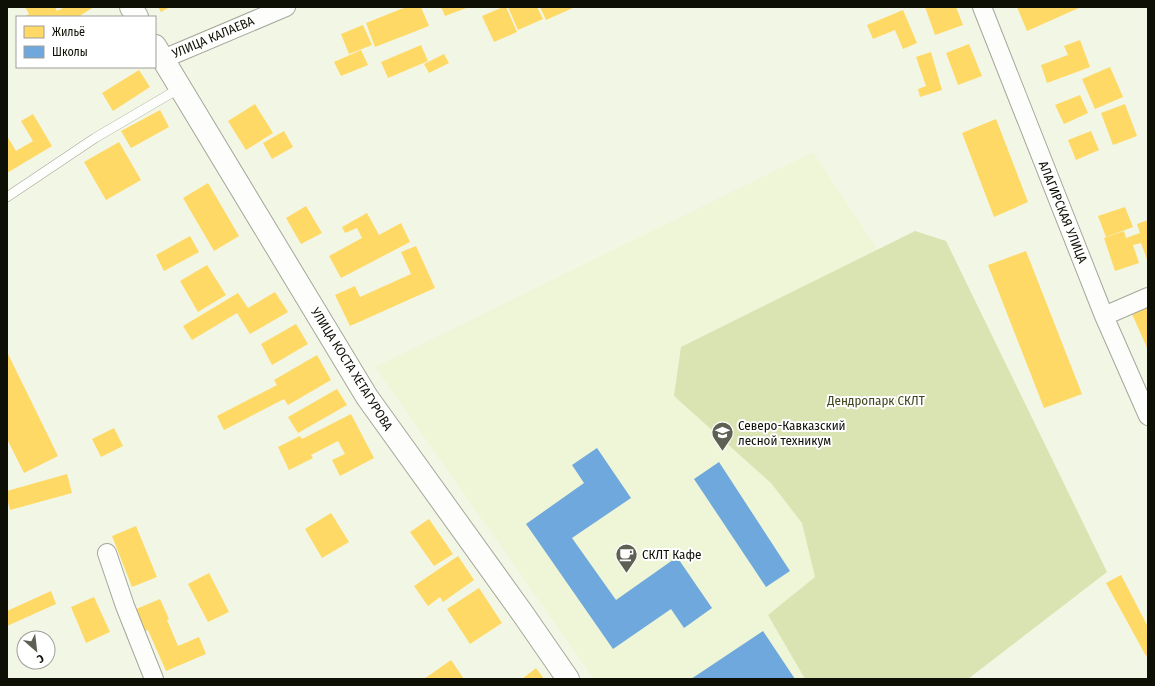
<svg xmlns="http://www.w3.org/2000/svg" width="1155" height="686" font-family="'Fira Sans Condensed',sans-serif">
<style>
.built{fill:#eff6d8}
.green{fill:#dae3b2}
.homes{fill:#ffd966}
.schools{fill:#6fa8dc}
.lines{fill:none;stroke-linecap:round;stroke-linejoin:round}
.service-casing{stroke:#a4a79a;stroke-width:10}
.minor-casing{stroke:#a4a79a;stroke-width:20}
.secondary-casing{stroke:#a4a79a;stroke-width:24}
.service{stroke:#fdfefb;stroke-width:9}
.minor{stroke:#fdfefb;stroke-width:18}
.secondary{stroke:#fdfefb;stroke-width:22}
.labels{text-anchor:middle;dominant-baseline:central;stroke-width:4;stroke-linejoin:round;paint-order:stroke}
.street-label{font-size:13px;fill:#0e1006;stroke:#fff}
.park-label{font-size:13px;fill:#3f451b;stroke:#fff}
.poi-label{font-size:13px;fill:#0e1006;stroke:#fff;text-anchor:start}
</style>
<rect width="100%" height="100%" fill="#f2f6e4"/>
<path class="built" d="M813,152L1068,537L855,679H594L375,367Z"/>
<path class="green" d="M915,231L946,241L1107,572L968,679H805L768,615L815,577L802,523L771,483L674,396L681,347Z"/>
<path class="homes" d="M25,7H55L57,11L65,7H94L78,17H24L29,14Z
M158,7H170L161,12Z
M406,7H421L429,26L375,47L366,23Z
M441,7H469L445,16Z
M503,7H506L517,32L494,42L482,16Z
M508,7H537L543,19L518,30Z
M540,7H575L546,20Z
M925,7H956L963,25L935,35Z
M1017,7H1081L1027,31Z
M903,10L917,43L903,49L895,30L873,39L867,25Z
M363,25L372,45L349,54L341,34Z
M1080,40L1090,67L1047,83L1041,65L1068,55L1064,46Z
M969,44L982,76L958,85L946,53Z
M421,45L428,61L388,78L381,62Z
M361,50L368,65L341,76L334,62Z
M931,52L942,90L920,97L918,89L926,86L916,57Z
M444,54L449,63L429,73L424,64Z
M1110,67L1123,97L1095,109L1082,79Z
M139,70L150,87L113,111L102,93Z
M1080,95L1088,113L1064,124L1055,105Z
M255,104L273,133L246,150L228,121Z
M1125,104L1137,136L1113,145L1101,113Z
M160,110L169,127L131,148L121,131Z
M33,114L52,146L7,173V136L16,151L33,141L21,121Z
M996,119L1028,202L994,217L962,133Z
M284,131L293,147L272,159L263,143Z
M1091,131L1099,150L1076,160L1068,140Z
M119,142L141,180L106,200L84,162Z
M208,183L239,236L214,251L183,198Z
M306,206L322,233L301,244L286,218Z
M1125,207L1133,227L1106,237L1098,216Z
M367,213L379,235L401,223L410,242L341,278L329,256L362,238L357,228L345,233L342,227Z
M1148,220V262L1141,243L1133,245L1139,263L1115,271L1104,238L1124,231L1126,238L1140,233L1137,224Z
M190,236L199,252L164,271L156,255Z
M416,246L435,288L350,326L335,295L355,286L360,297L411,274L401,252Z
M1026,251L1082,394L1044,408L988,265Z
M207,265L226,295L198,312L180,281Z
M275,292L288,312L250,334L237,313L192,340L183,326L238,293L248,308Z
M1148,307V350L1132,314Z
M296,324L308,344L272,365L261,344Z
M7,352L58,456L24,473L7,439Z
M317,355L331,380L288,405L284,399L224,430L217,416L277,385L274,380Z
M337,389L347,405L298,433L288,417Z
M351,414L374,458L340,476L332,460L345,454L338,441L311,455L313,458L289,470L278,447L300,436L302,439Z
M114,428L123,446L101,457L92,439Z
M67,474L72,493L10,510L7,498V491Z
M331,513L349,542L322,558L305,529Z
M429,519L453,554L434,566L410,532Z
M136,526L157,577L132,587L112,536Z
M458,556L474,580L443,602L440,597L428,606L414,586Z
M209,573L229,612L208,622L188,584Z
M1121,575L1148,627V655L1146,656L1106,583Z
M479,588L502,623L470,644L447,609Z
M51,591L56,604L7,626V611Z
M94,597L110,632L86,643L71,607Z
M160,599L169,619L167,620L178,646L199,637L206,654L166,671L148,630L143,632L134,610Z
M451,660L464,679H424Z
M536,668L544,679H522Z"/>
<path class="schools" d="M597,448L631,498L572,538L616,600L677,557L712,608L684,628L671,609L613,649L526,524L584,483L572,465Z
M719,462L790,571L766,587L694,479Z
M763,631L795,679H691Z"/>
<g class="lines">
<defs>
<path id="service" d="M7,197L95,138L180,88"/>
<path id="minor" d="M982,7L1104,316L1148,416
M163,59L286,7
M1104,316L1148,297
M107,553L125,606L154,679"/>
<path id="secondary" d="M131,7L137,17
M155,46L367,397L523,614L568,679"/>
</defs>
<use href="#service" class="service-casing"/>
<use href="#minor" class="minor-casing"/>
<use href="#secondary" class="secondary-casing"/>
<use href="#service" class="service"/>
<use href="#minor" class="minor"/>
<use href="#secondary" class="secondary"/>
</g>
<defs>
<symbol id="university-pin" viewBox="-11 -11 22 30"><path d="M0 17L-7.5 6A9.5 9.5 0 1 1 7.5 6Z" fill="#5e6054" stroke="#fff"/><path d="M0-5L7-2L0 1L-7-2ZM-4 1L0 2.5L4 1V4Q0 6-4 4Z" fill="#fff"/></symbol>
<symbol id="cafe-pin" viewBox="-11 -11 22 30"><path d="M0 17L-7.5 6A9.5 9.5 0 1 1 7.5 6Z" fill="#5e6054" stroke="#fff"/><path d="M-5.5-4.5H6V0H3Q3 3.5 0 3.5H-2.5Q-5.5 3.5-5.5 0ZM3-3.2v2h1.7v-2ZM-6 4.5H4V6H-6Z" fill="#fff"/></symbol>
</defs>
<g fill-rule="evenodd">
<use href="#university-pin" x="710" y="420" width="25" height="34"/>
<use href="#cafe-pin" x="614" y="542" width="25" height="34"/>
</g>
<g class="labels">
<g class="street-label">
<text transform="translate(213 37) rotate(-23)">УЛИЦА КАЛАЕВА</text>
<text transform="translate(1063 212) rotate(68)">АЛАГИРСКАЯ УЛИЦА</text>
<text transform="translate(352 369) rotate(58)">УЛИЦА КОСТА ХЕТАГУРОВА</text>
</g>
<g class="park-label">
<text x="876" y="400">Дендропарк СКЛТ</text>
</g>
<g class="poi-label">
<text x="738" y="425">Северо-Кавказский<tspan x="738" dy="15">лесной техникум</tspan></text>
<text x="642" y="554">СКЛТ Кафе</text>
</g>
</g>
<rect width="1155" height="686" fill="none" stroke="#0e1006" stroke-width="16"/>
<rect x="16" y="16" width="140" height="52" fill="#ffffff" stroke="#9f9f9b"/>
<rect x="24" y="26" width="20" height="12" fill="#ffd966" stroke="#9f9f9b"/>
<text x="52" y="36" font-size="12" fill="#0e1006">Жильё</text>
<rect x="24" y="46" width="20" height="12" fill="#6fa8dc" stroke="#9f9f9b"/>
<text x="52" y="56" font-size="12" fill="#0e1006">Школы</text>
<g transform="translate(36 650) rotate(152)"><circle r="19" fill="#ffffff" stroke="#9f9f9b"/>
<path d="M0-3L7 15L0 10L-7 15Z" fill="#5e6054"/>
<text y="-6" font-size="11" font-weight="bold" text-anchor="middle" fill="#0e1006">С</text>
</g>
</svg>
